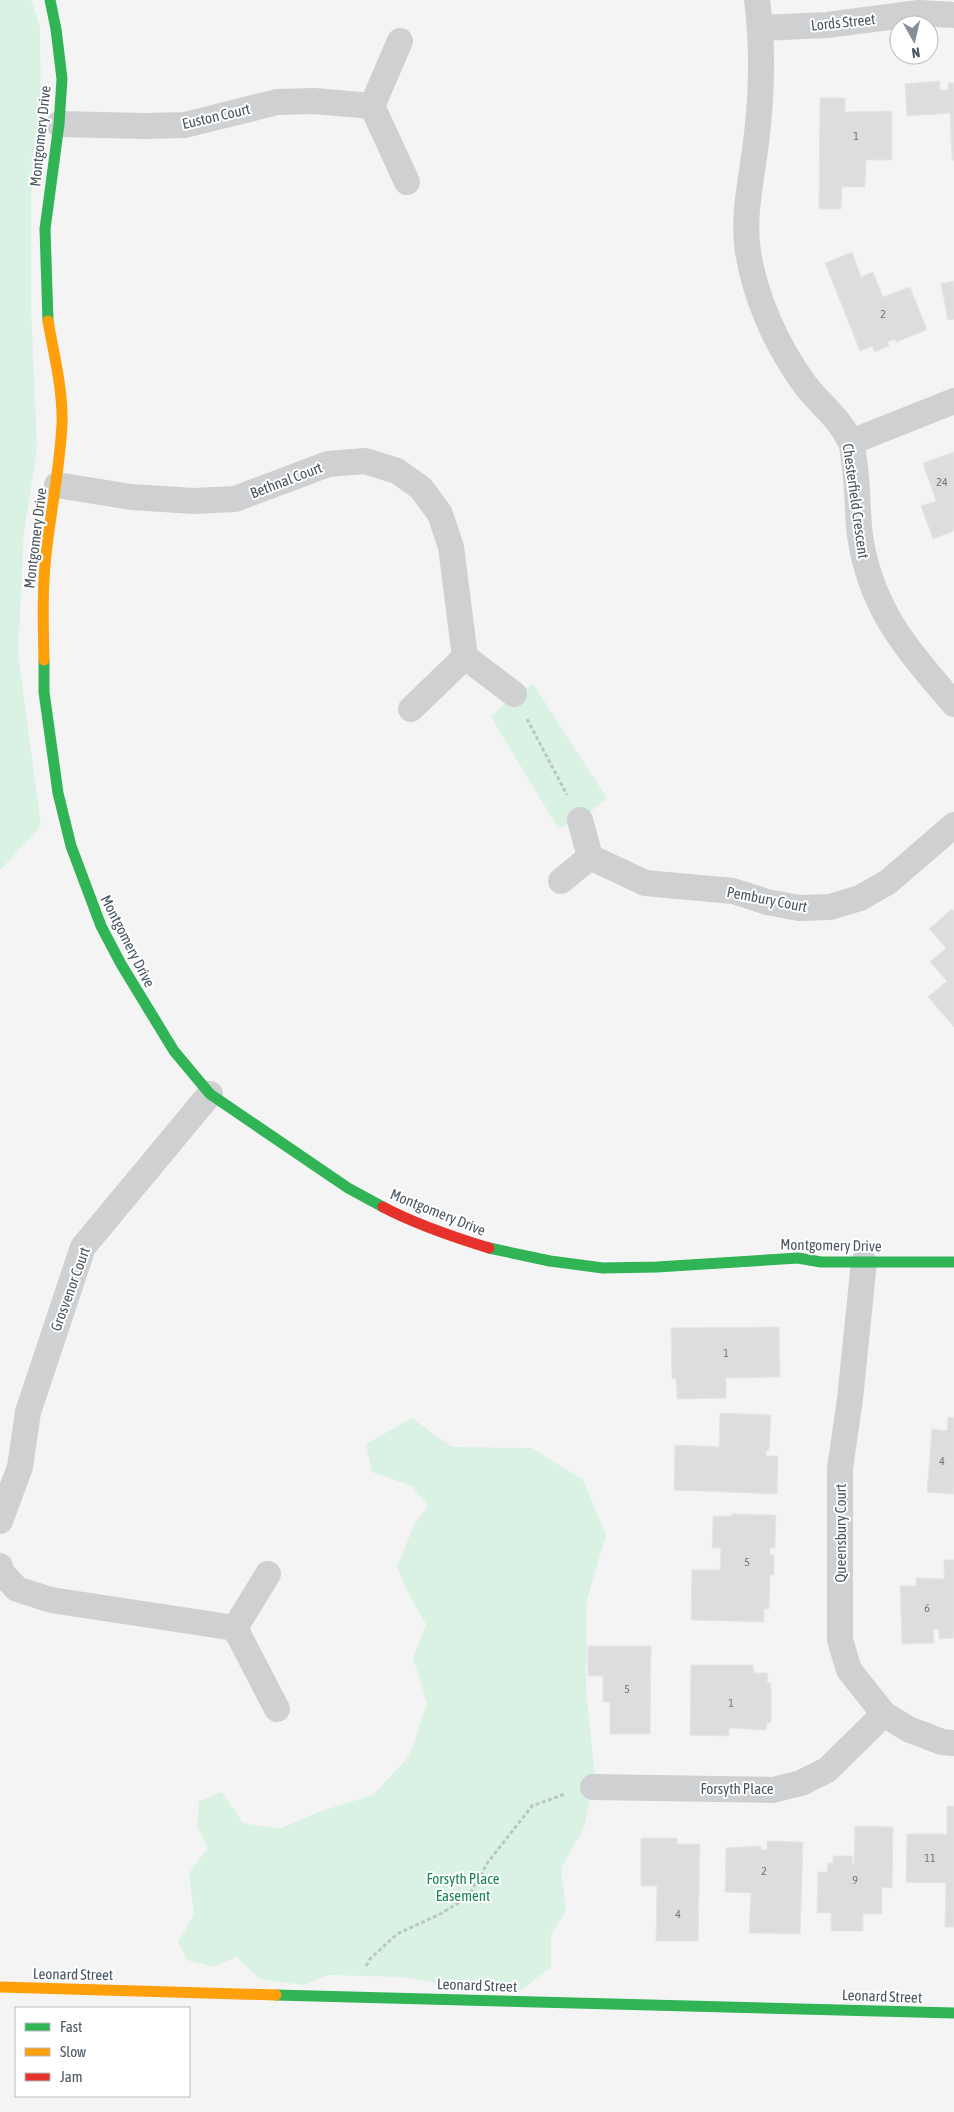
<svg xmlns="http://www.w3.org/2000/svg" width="954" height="2112" font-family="'Asap Condensed',sans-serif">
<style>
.green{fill:#d9f2e3}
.building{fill:#ddddde;stroke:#e5e6e7}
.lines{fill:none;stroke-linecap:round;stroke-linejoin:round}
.path{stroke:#bcc7c4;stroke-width:3;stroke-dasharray:4 2.5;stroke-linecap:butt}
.street{stroke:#ced0d2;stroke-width:26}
.fast{stroke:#30b455;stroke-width:11}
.slow{stroke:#ff9f0a;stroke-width:11}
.jam{stroke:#e5322d;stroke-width:11}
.labels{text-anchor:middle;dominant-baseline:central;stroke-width:4;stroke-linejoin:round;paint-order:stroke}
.number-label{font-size:12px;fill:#707881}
.street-label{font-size:15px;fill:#4a5661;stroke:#fff}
.park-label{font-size:15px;fill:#17864f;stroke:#fff}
</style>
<rect width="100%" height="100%" fill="#f4f4f4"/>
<path class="green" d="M0,0H31L40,27L41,120L31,198V307L37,449L24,532L18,653L41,826L0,870Z
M533,684L607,798L580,820L558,828L491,717L514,694Z
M412,1418L452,1447L532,1448L583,1480L606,1535L587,1600L586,1690L595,1776L584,1828L561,1868L566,1911L551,1935V1967L521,1990H473L403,1977L329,1975L303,1985L260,1979L237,1957L214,1967L187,1960L178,1942L194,1915L189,1873L208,1848L197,1826L199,1801L222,1792L243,1823L279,1829L321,1811L373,1795L410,1755L427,1703L413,1658L426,1624L408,1593L397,1567L414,1525L428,1506L412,1486L372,1472L366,1444Z"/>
<path class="building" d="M940,81V90H948V83H954V160H952L950,113L907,116L905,84Z
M820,98H845V112L892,111V160H866L865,187H842L841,209H819Z
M852,252L861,277L873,272L883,297L910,287L927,330L896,342L895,339L887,342L889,346L875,352L872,346L860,351L825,263Z
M954,281V319L948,320L941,284Z
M954,452V531L933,539L921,506L936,501L923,463Z
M952,909L954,912V1027L928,997L947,981L930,962L946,948L929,929Z
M779,1327L780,1377L726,1378V1398L677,1399L676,1379H672L671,1328Z
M720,1413L771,1415L769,1451H766V1456H778L777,1494L674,1490L675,1445L719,1447Z
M948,1417L954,1418V1494L927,1492L932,1429L947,1431Z
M731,1514L776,1515L775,1548H770V1555H774V1575H770L769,1609H764V1622L691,1620L692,1570H720L721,1548H712L713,1516H732Z
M944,1560H954V1638L939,1639V1630H933L934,1643L902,1644L900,1586H916V1578L944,1579Z
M588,1646H651L650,1734H610V1702H603V1676H588Z
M691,1665H753L754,1673H768L767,1683H771V1723H767L766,1730L729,1728V1736L690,1735Z
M947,1806H954V1927H945L946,1883L906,1882L907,1834H947Z
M855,1826L893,1827L892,1888L882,1887V1914H863V1931H831V1913H817L818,1872H827L828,1863H833V1856H853L852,1864H854Z
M641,1838H677V1844H700L698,1941H656L657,1886H641Z
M767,1841L803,1842L800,1934L749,1933L751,1893L725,1892L726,1848L761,1846V1849L767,1850Z"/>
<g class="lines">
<path class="path" d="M527,719L567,795
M366,1966L370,1959L397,1934L442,1913L468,1897L488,1862L532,1806L565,1794"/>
<path class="street" d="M757,0C763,45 762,89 757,134C753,174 742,212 748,252C755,297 776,344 803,382C818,403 839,417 850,441C853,446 853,454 854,460C858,485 857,511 860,536C871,610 907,649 954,704
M761,28L827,25L919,13L954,15
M372,106L400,41
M59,124L145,126L185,125L277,102L314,101L372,106L407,182
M851,442L954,401
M57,485L131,497L194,501L235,499L328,464L365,461L397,471L421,488L440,514L451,547L465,657L514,694
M411,709L465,657
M590,857L645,883L733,891L767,902L799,908L830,907L860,898L888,882L954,825
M561,881L590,857L580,820
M864,1262L850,1399L840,1468V1640L849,1670L884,1714L908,1729L942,1742L954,1743
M0,1521L20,1467L28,1412L83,1247L210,1094
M0,1566L1,1572L17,1589L51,1600L235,1628L277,1709
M235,1628L268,1574
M593,1787L773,1790L801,1783L827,1770L884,1714"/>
<path class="fast" d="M48,321L45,229L59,124L62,79L56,29L50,0
M44,660V692L58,793L71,846L101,926L121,964L174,1051L210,1094L348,1188L383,1207
M489,1248L550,1261L603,1268L657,1267L798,1258L821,1262H954
M276,1995L954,2013"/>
<path class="slow" d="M44,660C43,622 42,584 47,546C52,505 60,465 62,424C63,390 54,355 48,321
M0,1987L276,1995"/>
<path class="jam" d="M383,1207C417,1225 453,1237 489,1248"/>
</g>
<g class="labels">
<g class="number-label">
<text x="856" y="136">1</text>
<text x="883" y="314">2</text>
<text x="942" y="482">24</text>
<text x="726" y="1353">1</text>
<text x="942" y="1461">4</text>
<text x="747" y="1562">5</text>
<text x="927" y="1608">6</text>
<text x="627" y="1689">5</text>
<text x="731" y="1703">1</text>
<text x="930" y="1858">11</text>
<text x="764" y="1871">2</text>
<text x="855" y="1880">9</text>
<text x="678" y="1914">4</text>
</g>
<g class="street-label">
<text transform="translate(843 22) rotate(-6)">Lords Street</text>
<text transform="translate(216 116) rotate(-13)">Euston Court</text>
<text transform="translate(40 136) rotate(-84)">Montgomery Drive</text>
<text transform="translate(286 480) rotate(-21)">Bethnal Court</text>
<text transform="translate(856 501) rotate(82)">Chesterfield Crescent</text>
<text transform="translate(35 538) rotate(-83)">Montgomery Drive</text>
<text transform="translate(767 899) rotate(11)">Pembury Court</text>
<text transform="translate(128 941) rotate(63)">Montgomery Drive</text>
<text transform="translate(438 1212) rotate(22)">Montgomery Drive</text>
<text transform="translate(831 1245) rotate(1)">Montgomery Drive</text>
<text transform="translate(70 1289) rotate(-70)">Grosvenor Court</text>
<text transform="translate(840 1533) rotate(-90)">Queensbury Court</text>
<text x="737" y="1788">Forsyth Place</text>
<text transform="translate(73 1974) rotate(1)">Leonard Street</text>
<text transform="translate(477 1985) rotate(2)">Leonard Street</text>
<text transform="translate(882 1996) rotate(2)">Leonard Street</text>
</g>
<g class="park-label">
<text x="463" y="1878">Forsyth Place<tspan x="463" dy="17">Easement</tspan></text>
</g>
</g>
<rect x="15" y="2007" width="175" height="90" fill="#ffffff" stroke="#b7bbc0"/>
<rect x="25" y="2023" width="25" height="8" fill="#30b455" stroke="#b7bbc0"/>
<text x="60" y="2032" font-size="15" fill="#4a5661">Fast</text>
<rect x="25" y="2048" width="25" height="8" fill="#ff9f0a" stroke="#b7bbc0"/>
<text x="60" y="2057" font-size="15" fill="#4a5661">Slow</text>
<rect x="25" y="2073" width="25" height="8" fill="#e5322d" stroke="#b7bbc0"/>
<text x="60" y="2082" font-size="15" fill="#4a5661">Jam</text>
<g transform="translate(914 40) rotate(172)"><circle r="24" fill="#ffffff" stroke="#b7bbc0"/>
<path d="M0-4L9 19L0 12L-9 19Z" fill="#868d94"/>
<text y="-8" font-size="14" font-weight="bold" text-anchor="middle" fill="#4a5661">N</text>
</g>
</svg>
